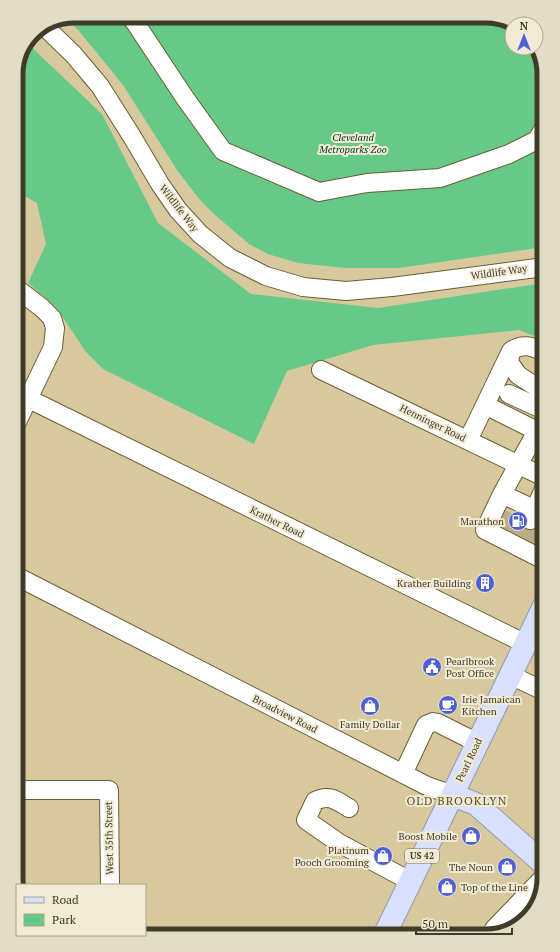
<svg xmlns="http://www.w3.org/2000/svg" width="560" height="952" font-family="'PT Serif',serif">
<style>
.green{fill:#66c988}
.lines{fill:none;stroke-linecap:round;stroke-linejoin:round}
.minor-tunnel{stroke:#b9ad86;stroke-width:18;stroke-dasharray:18 9;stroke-linecap:butt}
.minor-casing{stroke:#6a5e34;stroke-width:20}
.major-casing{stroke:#9499b1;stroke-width:24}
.minor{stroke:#fff;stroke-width:18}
.major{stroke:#d9e0fc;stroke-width:22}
.labels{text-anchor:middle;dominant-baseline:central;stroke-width:4;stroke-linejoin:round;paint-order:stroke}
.shield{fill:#f1ead4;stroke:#76705c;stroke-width:1}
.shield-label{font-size:9px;font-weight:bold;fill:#413b29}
.park-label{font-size:10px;font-style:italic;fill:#003417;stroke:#f1ead4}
.street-label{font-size:10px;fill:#413b29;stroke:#f1ead4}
.poi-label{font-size:10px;fill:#413b29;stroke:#f1ead4;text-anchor:end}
.quarter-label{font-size:12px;letter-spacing:1px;fill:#5d5127;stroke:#f1ead4}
.rim{fill:none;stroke:#413b29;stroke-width:5}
</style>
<rect width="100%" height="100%" fill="#d7c99d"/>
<path class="green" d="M74,16H490L512,24V48H536V46L538,49L544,74V247L399,268H345L298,263L268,254L249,244L215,215L200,200L177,170L123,85L79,31L67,19Z
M28,44L102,114L158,223L251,294L378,308L544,283V340L519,330L373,345L287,371L254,444L103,369L86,352L56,307L28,283L46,244L37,203L16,191V71Z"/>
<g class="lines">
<path class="minor-tunnel" d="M498,399L505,403
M505,530L513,513
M521,538L529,521
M533,544L541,527"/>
<defs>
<path id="minor" d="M129,16L134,21L185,98L223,151L319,192L367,183L440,178L509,154L537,140L544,128
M46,28L73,54L100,86L131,135L160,184L178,210L200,234L230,258L266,276L303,287L346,291L392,287L544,267
M321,370L544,477
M544,392L518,375L509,362L511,351C522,343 532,346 544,352
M509,394L544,410
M29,399L526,644
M485,405L537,431L502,494L544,514
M16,424L53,347L55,328L52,318L42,308L16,288
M467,440L473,430L511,351
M502,494L485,530L544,560
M530,520L544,489
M16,576L427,786L453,795
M510,675L544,691
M403,774L426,725L433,722L438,723L478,743
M16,790H109L110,885
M349,808C336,800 329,794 315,801L306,820L339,843L410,881
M494,929L544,877
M111,935V936"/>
<path id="major" d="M453,795L476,804L544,864
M384,936L544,606"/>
</defs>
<use href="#minor" class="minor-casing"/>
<use href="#major" class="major-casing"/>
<use href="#minor" class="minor"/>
<use href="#major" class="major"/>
</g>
<defs>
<symbol id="fuel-disc" viewBox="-11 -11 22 22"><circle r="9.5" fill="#4f5fd4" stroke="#f1ead4"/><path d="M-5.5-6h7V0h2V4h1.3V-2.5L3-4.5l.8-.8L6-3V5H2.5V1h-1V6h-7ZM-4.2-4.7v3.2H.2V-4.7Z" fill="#fff"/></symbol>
<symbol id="building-disc" viewBox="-11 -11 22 22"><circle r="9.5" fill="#4f5fd4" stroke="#f1ead4"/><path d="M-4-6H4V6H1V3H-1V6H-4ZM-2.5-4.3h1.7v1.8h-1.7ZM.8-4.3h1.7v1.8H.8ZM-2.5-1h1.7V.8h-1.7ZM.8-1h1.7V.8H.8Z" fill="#fff"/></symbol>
<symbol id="civic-disc" viewBox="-11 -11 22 22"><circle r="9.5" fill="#4f5fd4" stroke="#f1ead4"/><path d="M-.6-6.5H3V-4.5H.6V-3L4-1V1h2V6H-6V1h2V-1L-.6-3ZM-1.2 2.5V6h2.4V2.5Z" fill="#fff"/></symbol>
<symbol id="cafe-disc" viewBox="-11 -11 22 22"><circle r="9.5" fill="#4f5fd4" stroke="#f1ead4"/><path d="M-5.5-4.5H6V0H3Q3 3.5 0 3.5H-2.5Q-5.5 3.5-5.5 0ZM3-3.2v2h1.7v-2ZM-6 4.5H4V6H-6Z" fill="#fff"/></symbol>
<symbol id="shop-disc" viewBox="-11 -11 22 22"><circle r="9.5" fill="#4f5fd4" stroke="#f1ead4"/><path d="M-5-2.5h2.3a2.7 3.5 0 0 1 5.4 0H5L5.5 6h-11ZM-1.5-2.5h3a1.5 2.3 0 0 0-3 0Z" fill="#fff"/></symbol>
</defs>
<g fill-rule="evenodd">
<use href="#fuel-disc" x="507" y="510" width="22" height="22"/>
<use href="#building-disc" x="474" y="572" width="22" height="22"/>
<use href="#civic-disc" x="421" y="656" width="22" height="22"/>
<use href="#cafe-disc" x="437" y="694" width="22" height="22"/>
<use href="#shop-disc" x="359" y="695" width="22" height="22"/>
<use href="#shop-disc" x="460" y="825" width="22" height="22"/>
<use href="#shop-disc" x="372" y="845" width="22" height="22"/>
<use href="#shop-disc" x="496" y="856" width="22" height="22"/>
<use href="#shop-disc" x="436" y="876" width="22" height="22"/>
</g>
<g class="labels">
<rect class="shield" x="405" y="849" width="34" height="14" rx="3"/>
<g class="shield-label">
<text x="422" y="856">US 42</text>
</g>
<g class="park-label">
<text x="353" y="137">Cleveland<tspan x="353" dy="12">Metroparks Zoo</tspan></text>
</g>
<g class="street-label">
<text transform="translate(179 208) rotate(52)">Wildlife Way</text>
<text transform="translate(499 272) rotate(-8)">Wildlife Way</text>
<text transform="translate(433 423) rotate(26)">Henninger Road</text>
<text transform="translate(277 522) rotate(26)">Krather Road</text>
<text transform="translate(285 714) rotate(27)">Broadview Road</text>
<text transform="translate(469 760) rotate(-64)">Pearl Road</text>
<text transform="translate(109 838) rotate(-91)">West 35th Street</text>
</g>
<g class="poi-label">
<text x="504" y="521">Marathon</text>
<text x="471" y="583">Krather Building</text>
<text x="446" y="661" text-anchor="start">Pearlbrook<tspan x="446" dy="12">Post Office</tspan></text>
<text x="462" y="699" text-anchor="start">Irie Jamaican<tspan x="462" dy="12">Kitchen</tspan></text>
<text x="370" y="724" text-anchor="middle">Family Dollar</text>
<text x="457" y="836">Boost Mobile</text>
<text x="369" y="850">Platinum<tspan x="369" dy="12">Pooch Grooming</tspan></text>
<text x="493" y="867">The Noun</text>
<text x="461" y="887" text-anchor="start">Top of the Line</text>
</g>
<g class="quarter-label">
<text x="457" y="800">OLD BROOKLYN</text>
</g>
</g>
<path d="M0 0H560V952H0ZM74 23H486A51 51 0 0 1 537 74V878A51 51 0 0 1 486 929H74A51 51 0 0 1 23 878V74A51 51 0 0 1 74 23Z" fill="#e3dcc6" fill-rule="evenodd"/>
<path class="rim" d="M74 23H486A51 51 0 0 1 537 74V878A51 51 0 0 1 486 929H74A51 51 0 0 1 23 878V74A51 51 0 0 1 74 23Z"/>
<rect x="16" y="884" width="130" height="52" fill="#f1ead4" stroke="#aba490"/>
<rect x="24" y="897" width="20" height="6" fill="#d9e0fc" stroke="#aba490"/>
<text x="52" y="904" font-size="12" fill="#413b29">Road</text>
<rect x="24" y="914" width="20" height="12" fill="#66c988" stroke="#aba490"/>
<text x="52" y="924" font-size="12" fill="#413b29">Park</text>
<g transform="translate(524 36)"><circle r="19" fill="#f1ead4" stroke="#aba490"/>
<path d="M0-3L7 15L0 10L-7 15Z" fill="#4f5fd4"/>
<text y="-6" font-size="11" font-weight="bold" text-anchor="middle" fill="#413b29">N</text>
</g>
<path d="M416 928v6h96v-6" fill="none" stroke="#413b29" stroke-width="2"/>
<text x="422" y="928" font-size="12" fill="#413b29" stroke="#f1ead4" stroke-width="3" paint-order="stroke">50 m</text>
</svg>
